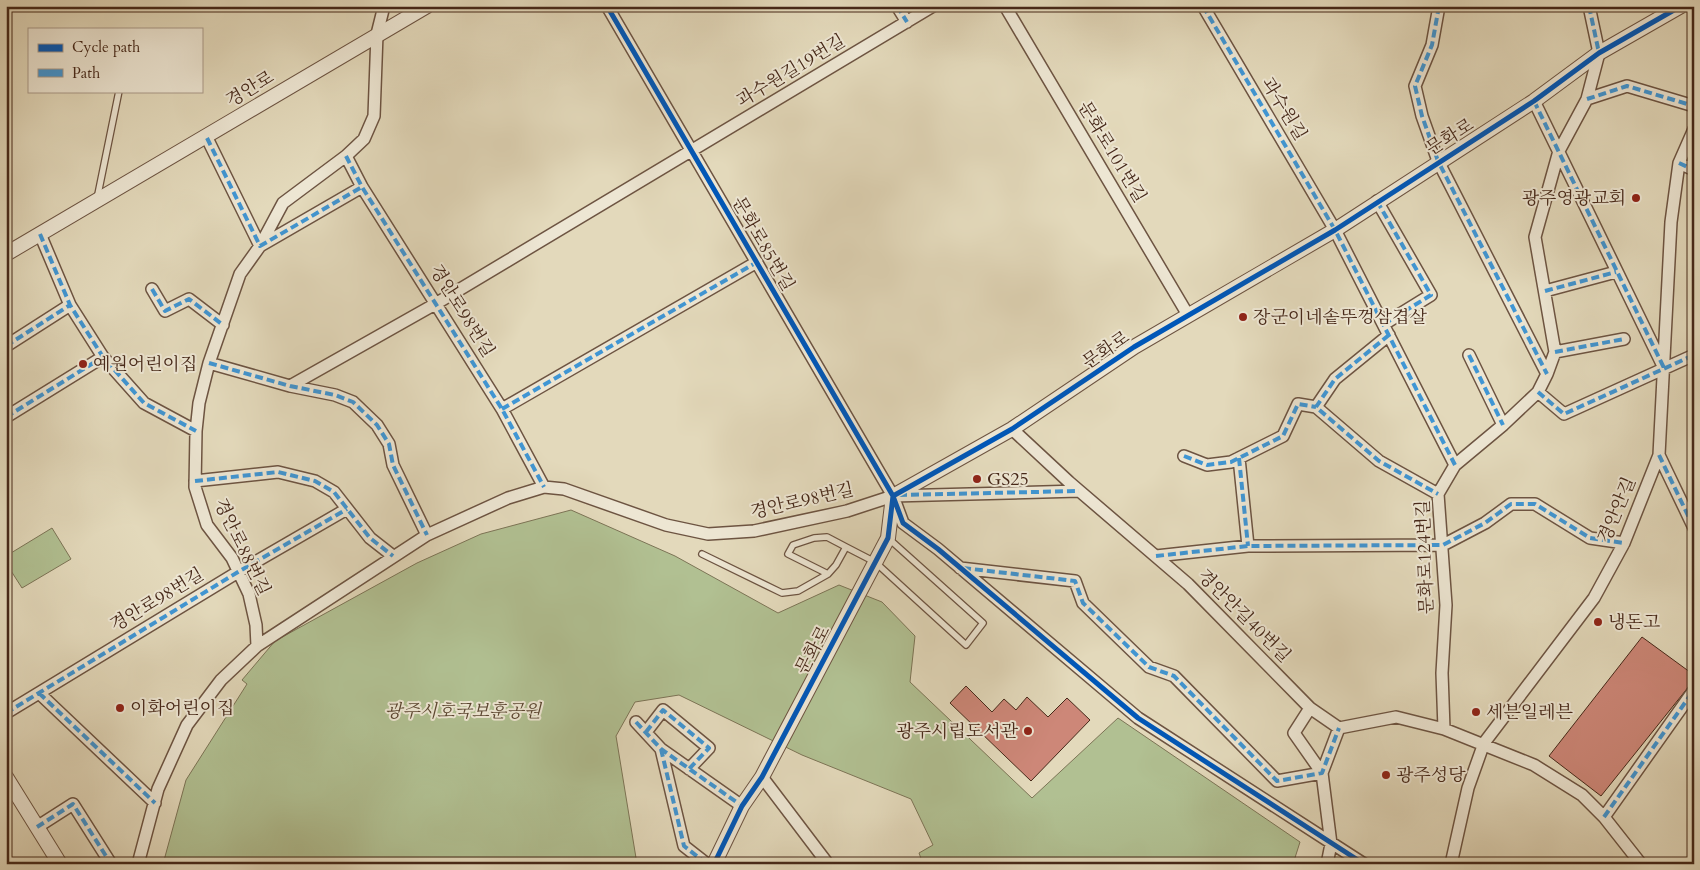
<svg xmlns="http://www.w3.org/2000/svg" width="1700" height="870" font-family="Cardo,'Noto Serif KR',serif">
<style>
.green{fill:#b1c092;stroke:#7c7456}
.building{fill:#cd8778;stroke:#462819}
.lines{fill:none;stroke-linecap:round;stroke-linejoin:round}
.service-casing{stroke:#6d5442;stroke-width:8}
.minor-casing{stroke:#6d5442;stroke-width:14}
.tertiary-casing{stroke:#6d5442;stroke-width:16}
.service{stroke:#ede6d3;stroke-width:5.5}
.minor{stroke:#ede6d3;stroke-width:11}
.tertiary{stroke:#ede6d3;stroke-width:14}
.quiet{stroke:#4096d4;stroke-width:4;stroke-dasharray:8 4;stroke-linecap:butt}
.cycleway-casing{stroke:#ede6d3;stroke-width:8}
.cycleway{stroke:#0057b8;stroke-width:5}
.poi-dot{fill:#8f2418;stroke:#ede6d3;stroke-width:2}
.labels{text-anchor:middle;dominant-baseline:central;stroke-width:4;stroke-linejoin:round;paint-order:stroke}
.street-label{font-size:18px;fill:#462819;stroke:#ede6d3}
.poi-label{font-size:18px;fill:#462819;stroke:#ede6d3;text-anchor:start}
.park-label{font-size:18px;font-style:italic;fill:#5b4631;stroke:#ede6d3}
</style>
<rect width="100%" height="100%" fill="#e3d9bb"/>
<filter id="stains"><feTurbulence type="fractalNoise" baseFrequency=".004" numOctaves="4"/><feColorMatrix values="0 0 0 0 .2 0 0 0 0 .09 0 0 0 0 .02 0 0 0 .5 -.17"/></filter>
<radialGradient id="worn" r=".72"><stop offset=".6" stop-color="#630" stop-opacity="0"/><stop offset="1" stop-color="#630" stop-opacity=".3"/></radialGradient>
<path class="green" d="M571,510L675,556L778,613L839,585L882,602L915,636L910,682L1032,798L1118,718L1300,842L1293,864H923L919,853L933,845L911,799L802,755L679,695L635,702L616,736L637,864H163L186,780L247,684L242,680L275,641L417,563L481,534Z
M52,528L71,559L22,588L6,563V556Z"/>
<path class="building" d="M1642,637L1694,675V680L1601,796L1549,756Z
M966,686L992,712L1004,699L1016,710L1027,697L1048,717L1067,698L1090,720L1031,781L950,703Z"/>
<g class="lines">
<defs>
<path id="service" d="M97,199L119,91
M702,554L782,593L798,591L828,574L836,565L846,547
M828,574L788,554L793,545L814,538L827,537L846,547L875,562L966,645L983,623L888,538"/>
<path id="minor" d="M607,6L893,496L903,523L938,549L1138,718L1364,864
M897,6L907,22
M1005,6L1188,315
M1203,6L1335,230L1455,465
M1439,6L1432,45L1415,86L1422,116L1438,161L1547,374
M1587,99L1627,86L1694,106
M1534,101L1664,368
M207,138L260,246L362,187
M346,156L362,187L502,409L544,487
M1679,163L1694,170
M1377,201L1431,295L1384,324
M40,234L70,305L103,357L144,403L196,431
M152,289L165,311L189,299L223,325
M1545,291L1616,272
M1389,335L1335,379L1316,407L1379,461L1438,494
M6,346L70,305
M1555,352L1624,339
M1469,355L1503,425
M209,363L290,386L335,395L353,402L377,425L389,444L393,465L427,535
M290,386L437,303L933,6
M1538,392L1564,414L1694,355
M502,409L757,262
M6,417L103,357
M1012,429L1069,482L1188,584L1310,708L1339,728L1396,717L1444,729L1534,765L1582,795L1604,817L1641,864
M1659,455L1694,528
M1184,456L1207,465L1231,462L1283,436L1298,404L1316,407
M1239,458L1248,546
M195,481L278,472L315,481L334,492L370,538L393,556
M1156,556L1248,546L1443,545L1485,523L1511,504H1535L1590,538L1624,543
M960,568L1075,581L1083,603L1149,667L1174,676L1277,781L1322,773L1339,728
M257,646L427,535L508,498L544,487L564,489L666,525L708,534L754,531L847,511L893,496L1079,491
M39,693L155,803
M1310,708L1294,733L1322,773L1331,844L1327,864
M6,713L238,572L347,509
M636,722L661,749L742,806
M1444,729L1442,673L1446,605L1438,494L1455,465L1503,425L1538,392L1547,374L1555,352L1535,237L1559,151L1587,99L1599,53L1589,6
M646,732L663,710L709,748L689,769
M661,749L684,846L707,864
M762,777L828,864
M1604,817L1694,690
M37,827L73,804L111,864
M138,864L158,789L187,725L221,680L257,646L256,625L249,594L232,558L207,525L195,487L196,431L199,403L209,363L240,274L260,246L283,203L346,156L364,139L374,116L377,34L384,6
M1451,864L1468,788L1484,743L1594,598L1624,543L1659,455L1671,222L1679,163L1694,129"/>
<path id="tertiary" d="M6,254L427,6
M6,777L60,864
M714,864L742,806L762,777L888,538L893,496L1012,429L1134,347L1335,230L1534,101L1599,53L1681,6"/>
</defs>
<use href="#service" class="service-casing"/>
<use href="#minor" class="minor-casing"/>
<use href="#tertiary" class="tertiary-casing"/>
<use href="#service" class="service"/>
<use href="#minor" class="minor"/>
<use href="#tertiary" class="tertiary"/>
<path class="quiet" d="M897,6L907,22
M1203,6L1335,230L1455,465
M1439,6L1432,45L1415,86L1422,116L1438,161L1547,374
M1589,6L1599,53
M1587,99L1627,86L1694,106
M1534,101L1665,370
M207,138L260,246L362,187
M346,156L362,187L502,409L544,487
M1679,163L1694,170
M1377,201L1431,295L1384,324
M40,234L70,305L103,357L144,403L196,431
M6,253V254
M152,289L165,311L189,299L223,325
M1545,291L1616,272
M1389,335L1335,379L1316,407L1379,461L1438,494
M6,346L70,305
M1555,352L1624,339
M1469,355L1503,425
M209,363L290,386L335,395L353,402L377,425L389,444L393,465L427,535
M1538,392L1564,414L1694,355
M502,409L757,262
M6,417L103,357
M1659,455L1694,528
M1184,456L1207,465L1231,462L1283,436L1298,404L1316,407
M1239,458L1248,546
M195,481L278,472L315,481L334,492L370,538L393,556
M899,495L1079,491
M1156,556L1248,546L1443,545L1485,523L1511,504H1535L1590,538L1624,543
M963,568L1075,581L1083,603L1149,667L1174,676L1277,781L1322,773L1339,728
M39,693L155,803
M6,713L238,572L347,509
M636,722L661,749L742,806
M646,732L663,710L709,748L689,769
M661,749L684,846L707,864
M1604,817L1694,690
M37,827L73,804L111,864"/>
<defs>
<path id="cycleway" d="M607,6L893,496L903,523L938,549L1138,718L1364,864
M714,864L742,806L762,777L888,538L893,496L1012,429L1134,347L1335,230L1534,101L1599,53L1681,6"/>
</defs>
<use href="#cycleway" class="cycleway-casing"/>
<use href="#cycleway" class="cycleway"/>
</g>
<g class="poi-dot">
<circle cx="1636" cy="198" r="5"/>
<circle cx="1243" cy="317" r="5"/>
<circle cx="83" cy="364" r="5"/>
<circle cx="977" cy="479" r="5"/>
<circle cx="1598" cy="622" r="5"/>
<circle cx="120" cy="708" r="5"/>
<circle cx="1476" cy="712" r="5"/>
<circle cx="1028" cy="731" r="5"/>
<circle cx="1386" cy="775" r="5"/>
</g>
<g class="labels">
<g class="street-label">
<text transform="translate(791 71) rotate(-31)">과수원길19번길</text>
<text transform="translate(250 89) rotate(-31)">경안로</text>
<text transform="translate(1284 109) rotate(59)">과수원길</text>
<text transform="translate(1450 137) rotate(-32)">문화로</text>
<text transform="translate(1112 152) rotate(59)">문화로101번길</text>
<text transform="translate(763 244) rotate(60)">문화로85번길</text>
<text transform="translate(462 311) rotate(58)">경안로98번길</text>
<text transform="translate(1106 350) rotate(-34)">문화로</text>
<text transform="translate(802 501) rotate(-13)">경안로98번길</text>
<text transform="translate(1617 510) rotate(-67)">경안안길</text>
<text transform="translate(242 547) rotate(64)">경안로88번길</text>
<text transform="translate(1425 557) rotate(-92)">문화로124번길</text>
<text transform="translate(157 600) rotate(-31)">경안로98번길</text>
<text transform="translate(1244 616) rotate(45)">경안안길40번길</text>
<text transform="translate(813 650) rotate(-62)">문화로</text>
</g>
<g class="poi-label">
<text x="1626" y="198" text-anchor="end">광주영광교회</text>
<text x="1253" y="317">장군이네솥뚜껑삼겹살</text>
<text x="93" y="364">예원어린이집</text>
<text x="987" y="479">GS25</text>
<text x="1608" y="622">냉돈고</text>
<text x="130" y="708">이화어린이집</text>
<text x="1486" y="712">세븐일레븐</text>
<text x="1018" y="731" text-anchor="end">광주시립도서관</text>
<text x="1396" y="775">광주성당</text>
</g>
<g class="park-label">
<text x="463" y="711">광주시호국보훈공원</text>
</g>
</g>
<rect width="1700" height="870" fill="none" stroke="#e3d9bb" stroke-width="25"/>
<rect x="8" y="8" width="1685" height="855" fill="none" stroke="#462819" stroke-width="2.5"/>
<rect x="12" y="12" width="1675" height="845" fill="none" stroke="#462819"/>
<rect x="28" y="28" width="175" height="65" fill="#ede6d3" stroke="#aa9a89"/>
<rect x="38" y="44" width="25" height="8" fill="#0057b8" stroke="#aa9a89"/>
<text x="72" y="52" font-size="15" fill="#462819">Cycle path</text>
<rect x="38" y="69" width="25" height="8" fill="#4096d4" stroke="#aa9a89"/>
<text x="72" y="78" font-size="15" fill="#462819">Path</text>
<rect width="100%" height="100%" filter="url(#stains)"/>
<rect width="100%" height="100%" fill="url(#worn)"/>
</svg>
